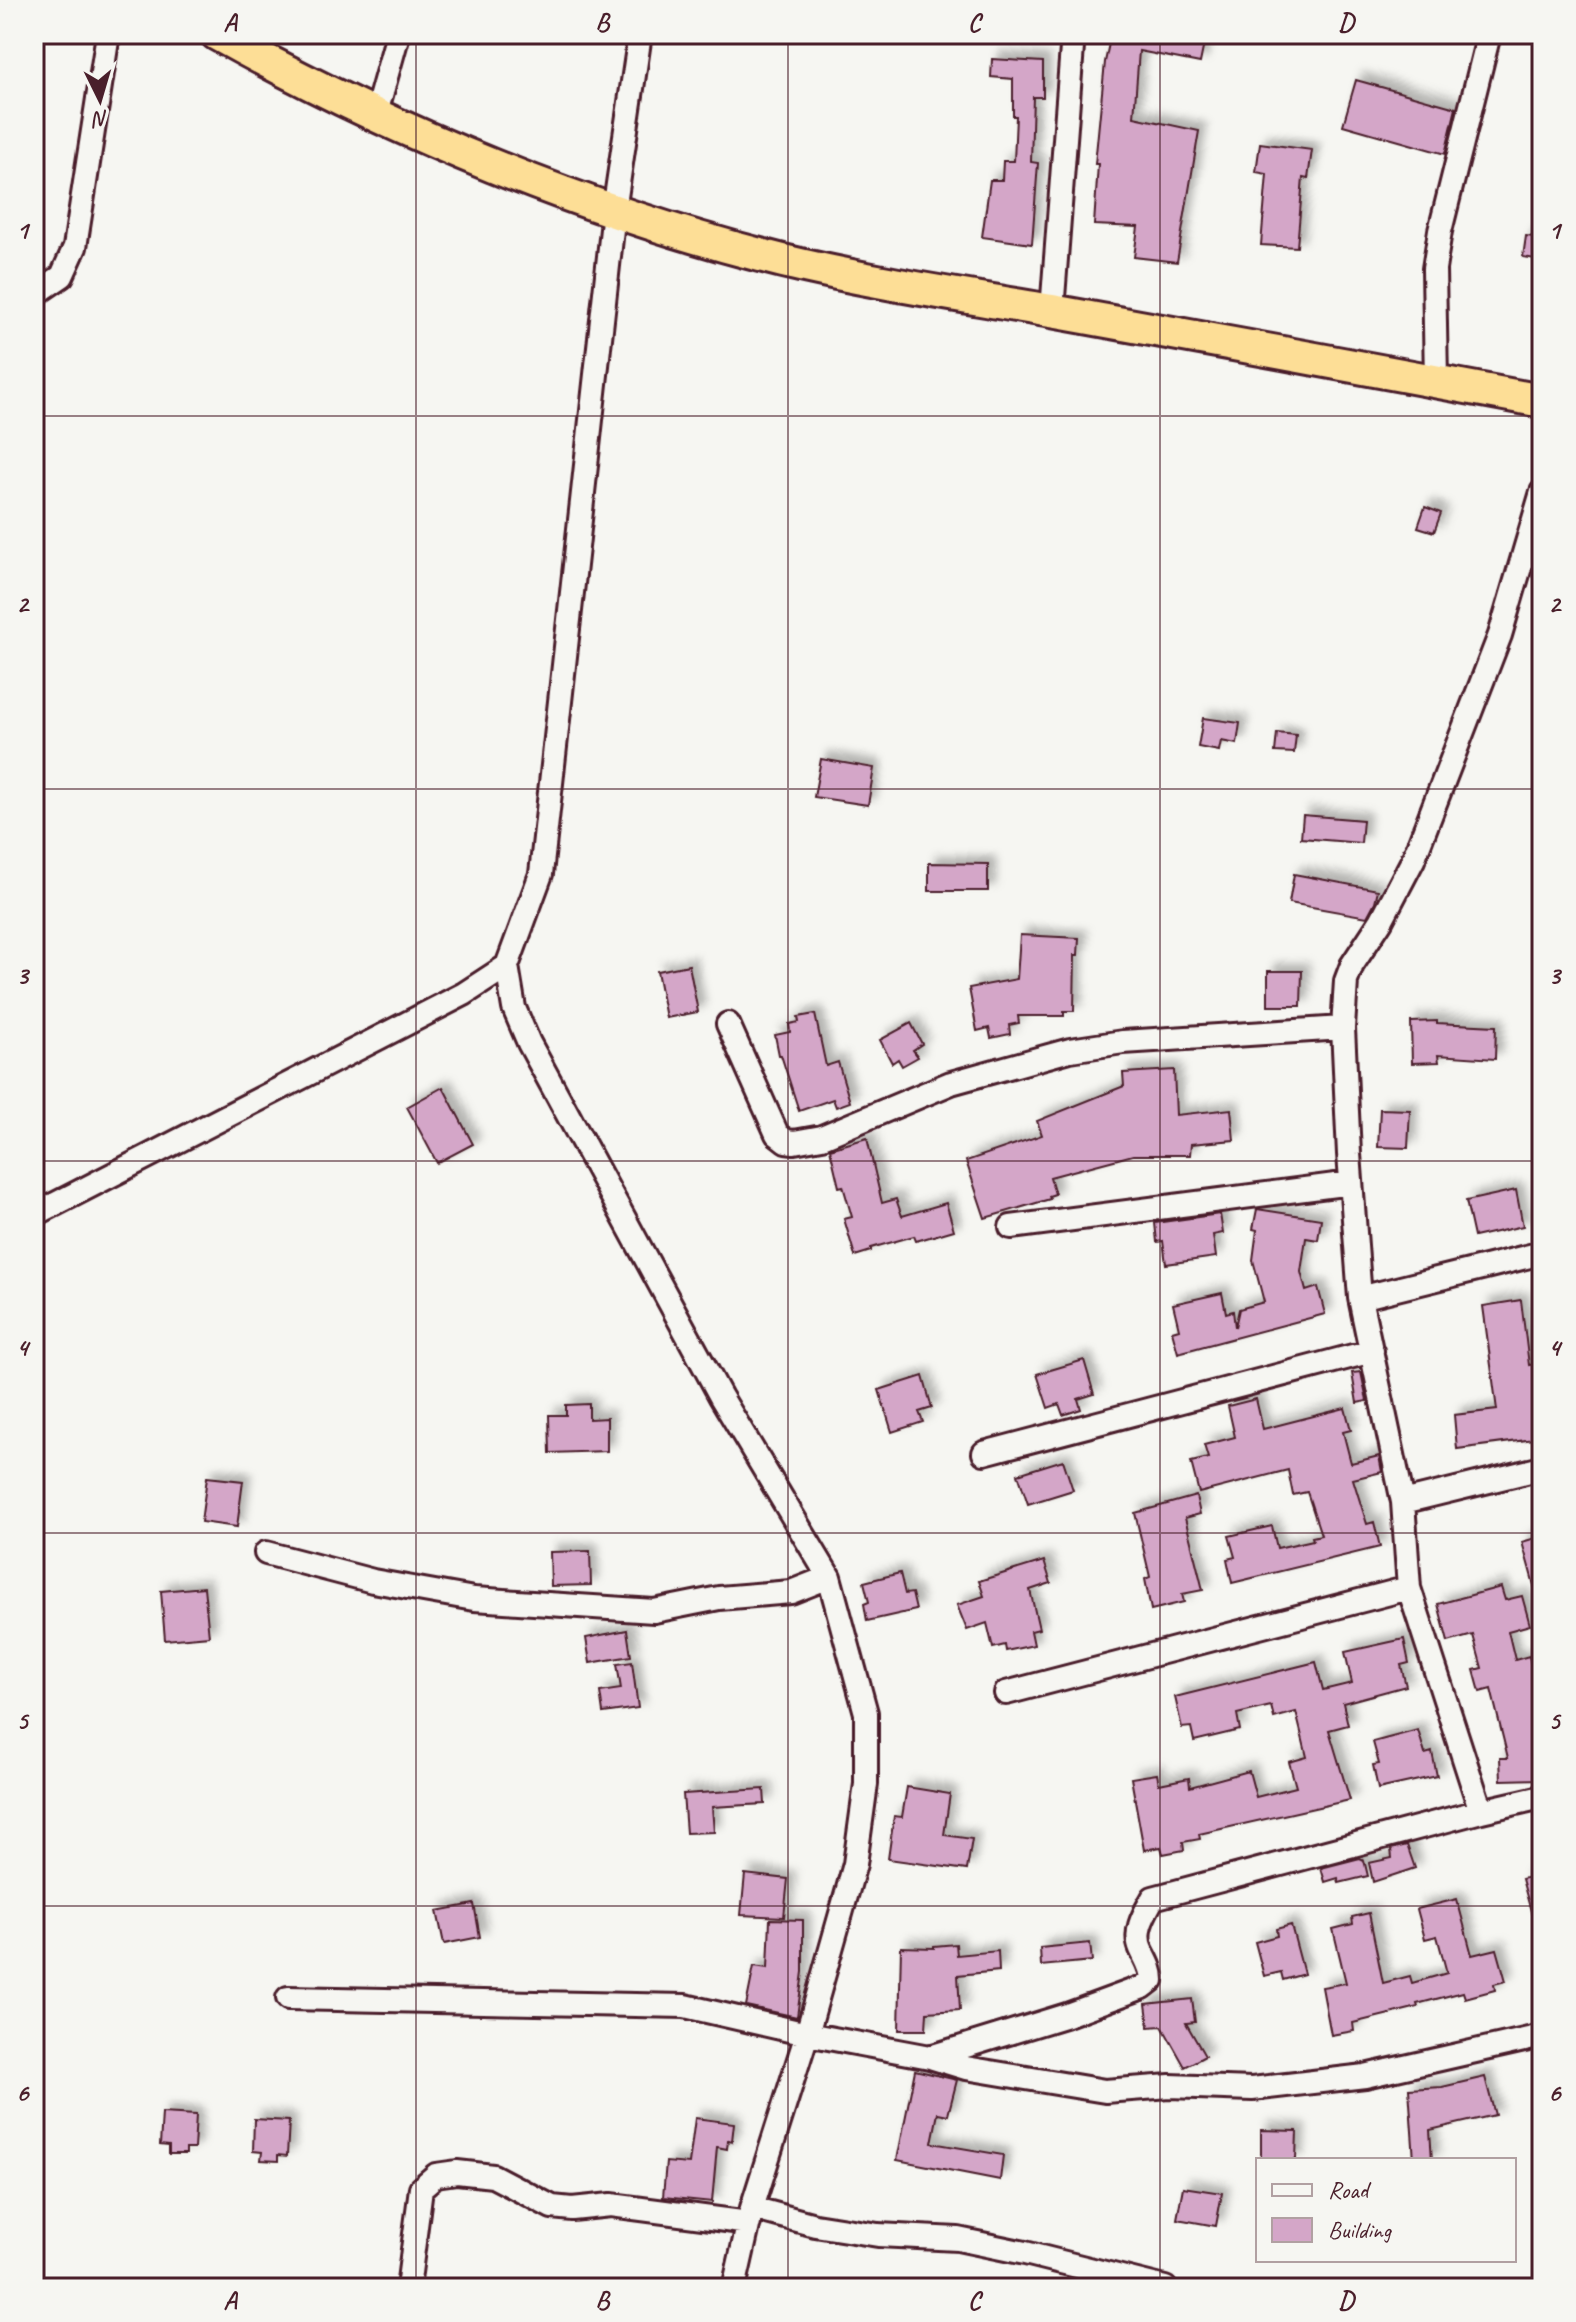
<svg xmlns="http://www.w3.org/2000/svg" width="1576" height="2322" font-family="Caveat,sans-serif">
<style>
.building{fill:#d4a6c8;stroke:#4a1f2b;stroke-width:2;filter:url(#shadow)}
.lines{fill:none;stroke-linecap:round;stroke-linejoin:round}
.minor-casing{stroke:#4a1f2b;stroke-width:28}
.highway-casing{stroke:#4a1f2b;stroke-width:38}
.minor{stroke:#f6f6f2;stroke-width:22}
.highway{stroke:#fdde96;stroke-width:32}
.grid{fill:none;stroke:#4a1f2b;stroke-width:2;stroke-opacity:0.55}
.neatline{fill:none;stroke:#4a1f2b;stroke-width:3}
.grid-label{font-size:26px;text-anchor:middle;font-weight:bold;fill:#4a1f2b}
</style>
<defs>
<filter id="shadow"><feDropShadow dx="7" dy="-7" stdDeviation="4" flood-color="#0004"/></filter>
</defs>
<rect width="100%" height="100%" fill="#f6f6f2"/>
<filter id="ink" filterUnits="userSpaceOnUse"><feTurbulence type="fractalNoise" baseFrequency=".0125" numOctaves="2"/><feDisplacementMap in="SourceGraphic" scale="16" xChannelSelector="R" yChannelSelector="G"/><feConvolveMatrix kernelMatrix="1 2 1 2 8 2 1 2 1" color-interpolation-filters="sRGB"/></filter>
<g filter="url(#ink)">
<path class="building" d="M1111,34H1206L1200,63L1139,51L1134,117L1199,131L1177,262L1134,257L1138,227L1094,225L1098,164H1095L1105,62Z
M992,59L1043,62V97H1033L1031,162L1038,163L1032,244L982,237L990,180H1002L1003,161H1014L1016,116H1013V79L991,77Z
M1356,80L1456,108L1445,154L1343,125Z
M1260,143L1312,150L1308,179L1303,178L1297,247L1261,245L1267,174L1256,172Z
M1526,236L1542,238V260L1523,257Z
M1425,507L1441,513L1434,532L1418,527Z
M1203,718L1240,723L1237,744L1221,741L1219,751L1198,747Z
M1277,733L1296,735L1294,753L1275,752Z
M821,759L874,768L868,805L814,797Z
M1303,815L1363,820L1361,843L1301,838Z
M929,863L988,864V891H929Z
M1294,874L1378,890L1375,902L1367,917L1289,903Z
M1020,935L1079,938L1078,955H1075L1074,1011H1064V1016H1018L1019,1023L1009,1025L1010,1034L991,1038L989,1028L977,1031L969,988L1017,979Z
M689,965L698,1012L666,1018L657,971Z
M1268,971H1302L1301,1006H1268Z
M815,1014L826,1066L838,1062L850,1102L836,1107L833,1099L799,1111L781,1055H779L775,1035L790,1032L789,1024L799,1022L798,1017Z
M1437,1021V1023L1496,1026L1495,1059L1438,1055L1439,1062L1412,1063L1411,1022Z
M911,1023L922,1044L913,1050L918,1057L902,1066L898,1059L892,1063L880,1040Z
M1174,1070L1176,1115L1231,1109L1234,1140L1191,1144L1190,1155H1133L1050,1177L1055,1194L1049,1196L1050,1199L985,1218L966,1161L1042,1135L1037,1121L1124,1086L1123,1073Z
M443,1087L473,1144L437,1163L407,1107Z
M1380,1109L1410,1110L1408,1148L1378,1147Z
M867,1138L882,1203L896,1199L902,1216L946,1203L954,1230L916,1241L914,1236L871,1248V1251L855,1256L844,1219L852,1217L843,1186L839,1187L830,1149Z
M1516,1190L1523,1226L1474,1237L1466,1201Z
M1257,1209L1321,1219L1318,1240L1306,1238L1301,1272L1306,1291L1318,1287L1325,1314L1178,1353L1172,1331L1179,1329L1173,1304L1222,1293L1226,1313L1233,1311L1235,1327L1239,1309L1264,1302L1253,1260L1257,1230L1253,1229Z
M1220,1214L1223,1233L1213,1235L1216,1257L1166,1264L1163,1241L1157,1242L1155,1223Z
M1521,1300L1529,1365L1542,1363V1438L1457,1449L1454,1415L1497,1410L1483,1306Z
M1084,1360L1094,1394L1078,1399L1081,1409L1063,1415L1059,1404L1048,1408L1037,1374Z
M1361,1372L1367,1401L1357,1403L1352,1373Z
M923,1376L932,1408L919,1412L923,1422L892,1432L879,1390Z
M1256,1399L1263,1429L1345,1408L1351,1430L1343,1432L1351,1463L1379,1456L1382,1472L1353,1479L1367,1524L1374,1522L1380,1547L1232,1583L1227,1559L1235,1557L1229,1536L1272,1526L1277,1548L1313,1540L1312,1537L1321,1535L1307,1492L1293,1495L1288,1470L1199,1493L1191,1462L1208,1458L1204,1445L1235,1437L1228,1406Z
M589,1404V1419L607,1418V1451L550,1453L549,1415H566V1405Z
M1063,1460L1073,1490L1028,1504L1018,1474Z
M207,1477L243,1481L237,1527L201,1522Z
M1196,1496L1200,1514L1185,1518L1203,1590L1182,1594L1184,1602L1151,1610L1145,1579L1150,1577L1135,1513Z
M1542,1536V1595L1537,1596L1522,1542Z
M590,1551L591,1585L551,1586L550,1552Z
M1044,1561L1051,1583L1030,1590L1039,1629L1031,1631L1034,1645L1006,1651L1005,1645L993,1648L987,1623L967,1630L957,1605L984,1596L979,1581Z
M900,1573L905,1594L912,1593L916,1610L867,1621L864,1604L869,1602L864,1582Z
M204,1587L209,1636L165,1640L161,1591Z
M1501,1587L1505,1600L1522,1596L1530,1625L1508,1631L1515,1660L1529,1656L1537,1688L1542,1686V1779L1501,1780L1500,1758H1508L1491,1689L1480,1692L1474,1670L1482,1668L1473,1635L1448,1642L1438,1604Z
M627,1630L631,1656L590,1663L586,1638Z
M1404,1639L1409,1663L1401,1665L1406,1686L1343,1703L1348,1725L1329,1730L1350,1800L1199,1834L1200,1839L1183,1842L1184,1850L1163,1854L1161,1847L1144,1850L1131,1778L1157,1774L1159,1784L1189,1778L1190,1787L1249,1771L1256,1797L1296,1787L1289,1762L1307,1757L1296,1712L1274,1718L1271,1706L1237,1714L1240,1730L1194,1741L1191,1727L1182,1728L1175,1697L1316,1662L1323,1690L1352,1683L1345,1652Z
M632,1662L638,1708L603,1713L600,1692L621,1689L617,1664Z
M1418,1730L1425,1754L1432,1752L1437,1776L1378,1789L1373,1765L1379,1764L1373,1742Z
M907,1787L950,1794L944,1835L972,1839L967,1870L888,1859L894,1816L902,1817Z
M764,1789L765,1804L712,1807L714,1832L686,1833L683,1794Z
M1407,1845L1415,1868L1373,1882L1369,1863L1392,1858L1391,1849Z
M1360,1858L1364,1860L1368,1876L1339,1883L1338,1878L1325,1882L1321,1868Z
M745,1874L788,1879L784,1917L741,1915Z
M1542,1874V1933H1537L1522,1879Z
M1457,1899L1472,1955L1497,1949L1506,1981L1494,1984L1495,1990L1465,1998L1463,1992L1417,2004L1418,2007L1353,2023L1354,2031L1331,2035L1322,1987L1346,1983L1333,1929L1353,1924L1352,1917L1369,1913L1383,1983L1410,1976L1412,1983L1447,1973L1437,1936L1425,1939L1417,1909Z
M474,1904L480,1937L444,1944L437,1911Z
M770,1919L803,1920V1972L797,2017L746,2006L754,1966L768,1968Z
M1291,1925L1304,1974L1283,1980L1281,1972L1264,1976L1255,1942L1277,1936L1276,1929Z
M1090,1943L1092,1961L1041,1966L1040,1948Z
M956,1944L957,1955L998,1951L999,1971L958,1975L960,2010L927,2012L926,2030H899L901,1947L934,1948V1946Z
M1192,1999L1195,2022L1186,2023L1205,2056L1185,2067L1162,2026L1149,2027L1146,2004Z
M915,2070L957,2080L948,2115L938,2113L932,2143L1003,2155L1000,2180L897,2160Z
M1485,2077L1495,2115L1430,2130L1432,2160H1414L1409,2089L1442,2087Z
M162,2113L196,2115L194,2149H186V2154H169V2146L160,2145Z
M695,2118L734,2123L732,2141L728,2140L727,2149L717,2147L712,2202L663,2197L666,2162L689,2164Z
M254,2119L289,2121L287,2156L278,2155V2161L261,2160L262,2152L253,2151Z
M1261,2130L1297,2131L1296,2160H1261Z
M1183,2187L1222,2193L1216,2226L1177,2219Z"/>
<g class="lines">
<defs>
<path id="minor" d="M376,113L398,34
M34,295L62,276L75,247L108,34
M1052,311L1073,34
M1436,381L1434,269L1440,231L1489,34
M1542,492L1500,635L1413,860L1381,921L1352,965L1346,981L1343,1028L1349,1154L1360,1298L1403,1502L1542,1468
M507,966L514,1008L529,1043L721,1397L829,1577L866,1713V1784L855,1864L807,2034L752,2208L734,2288
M728,1024L777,1134L786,1141L794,1142L822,1137L951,1083L1070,1050L1123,1042L1343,1028
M34,1215L464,994L507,966L541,874L614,211L640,34
M1011,1227L1351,1183
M1360,1298L1542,1253
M984,1453L1372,1351
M1403,1502L1409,1588L1481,1811
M266,1553L373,1581L474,1599L654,1611L719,1598L791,1592L829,1577
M1006,1693L1409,1588
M288,1998L685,2006L807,2034L930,2057L966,2068L1105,2091L1170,2086L1252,2089L1365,2076L1542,2036
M930,2057L1067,2015L1143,1987L1152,1980C1152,1968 1146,1960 1141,1949C1133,1931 1145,1913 1153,1898L1481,1811L1542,1797
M752,2208L815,2225L878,2235L958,2239L1025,2253L1165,2288
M408,2288L421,2188L436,2175L457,2172L493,2176L552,2207L572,2209L611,2205L749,2223"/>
<path id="highway" d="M217,34C391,131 590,213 783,261C874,283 965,296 1057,312C1219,341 1380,371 1542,401"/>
</defs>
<use href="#minor" class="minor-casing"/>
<use href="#highway" class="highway-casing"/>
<use href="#minor" class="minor"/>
<use href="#highway" class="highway"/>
</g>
</g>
<path class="grid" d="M416,34V2288M788,34V2288M1160,34V2288M34,416H1542M34,789H1542M34,1161H1542M34,1533H1542M34,1906H1542"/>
<rect width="1576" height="2322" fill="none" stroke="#f6f6f2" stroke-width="88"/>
<rect x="1256" y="2158" width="260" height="104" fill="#f6f6f2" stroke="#b1a0a2" stroke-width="2"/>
<rect x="1272" y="2184" width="40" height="12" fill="#f6f6f2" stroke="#b1a0a2" stroke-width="2"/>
<text x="1328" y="2198" font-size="24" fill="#4a1f2b">Road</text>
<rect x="1272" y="2218" width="40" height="24" fill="#d4a6c8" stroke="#b1a0a2" stroke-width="2"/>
<text x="1328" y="2238" font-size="24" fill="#4a1f2b">Building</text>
<g transform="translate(100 100) rotate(175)" stroke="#f6f6f2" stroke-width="6" paint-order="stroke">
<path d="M0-6L14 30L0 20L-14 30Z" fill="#4a1f2b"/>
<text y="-12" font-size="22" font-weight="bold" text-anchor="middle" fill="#4a1f2b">N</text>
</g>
<rect x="44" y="44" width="1488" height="2234" class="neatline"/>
<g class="grid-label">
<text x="230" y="31">A</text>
<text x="602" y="31">B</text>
<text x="974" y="31">C</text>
<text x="1346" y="31">D</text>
<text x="22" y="239">1</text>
<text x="1554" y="239">1</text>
<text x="22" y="612">2</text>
<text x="1554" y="612">2</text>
<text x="22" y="984">3</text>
<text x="1554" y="984">3</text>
<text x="22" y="1356">4</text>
<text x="1554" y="1356">4</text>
<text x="22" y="1729">5</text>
<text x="1554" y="1729">5</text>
<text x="22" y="2101">6</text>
<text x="1554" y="2101">6</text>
<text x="230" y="2309">A</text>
<text x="602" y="2309">B</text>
<text x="974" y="2309">C</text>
<text x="1346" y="2309">D</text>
</g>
</svg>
